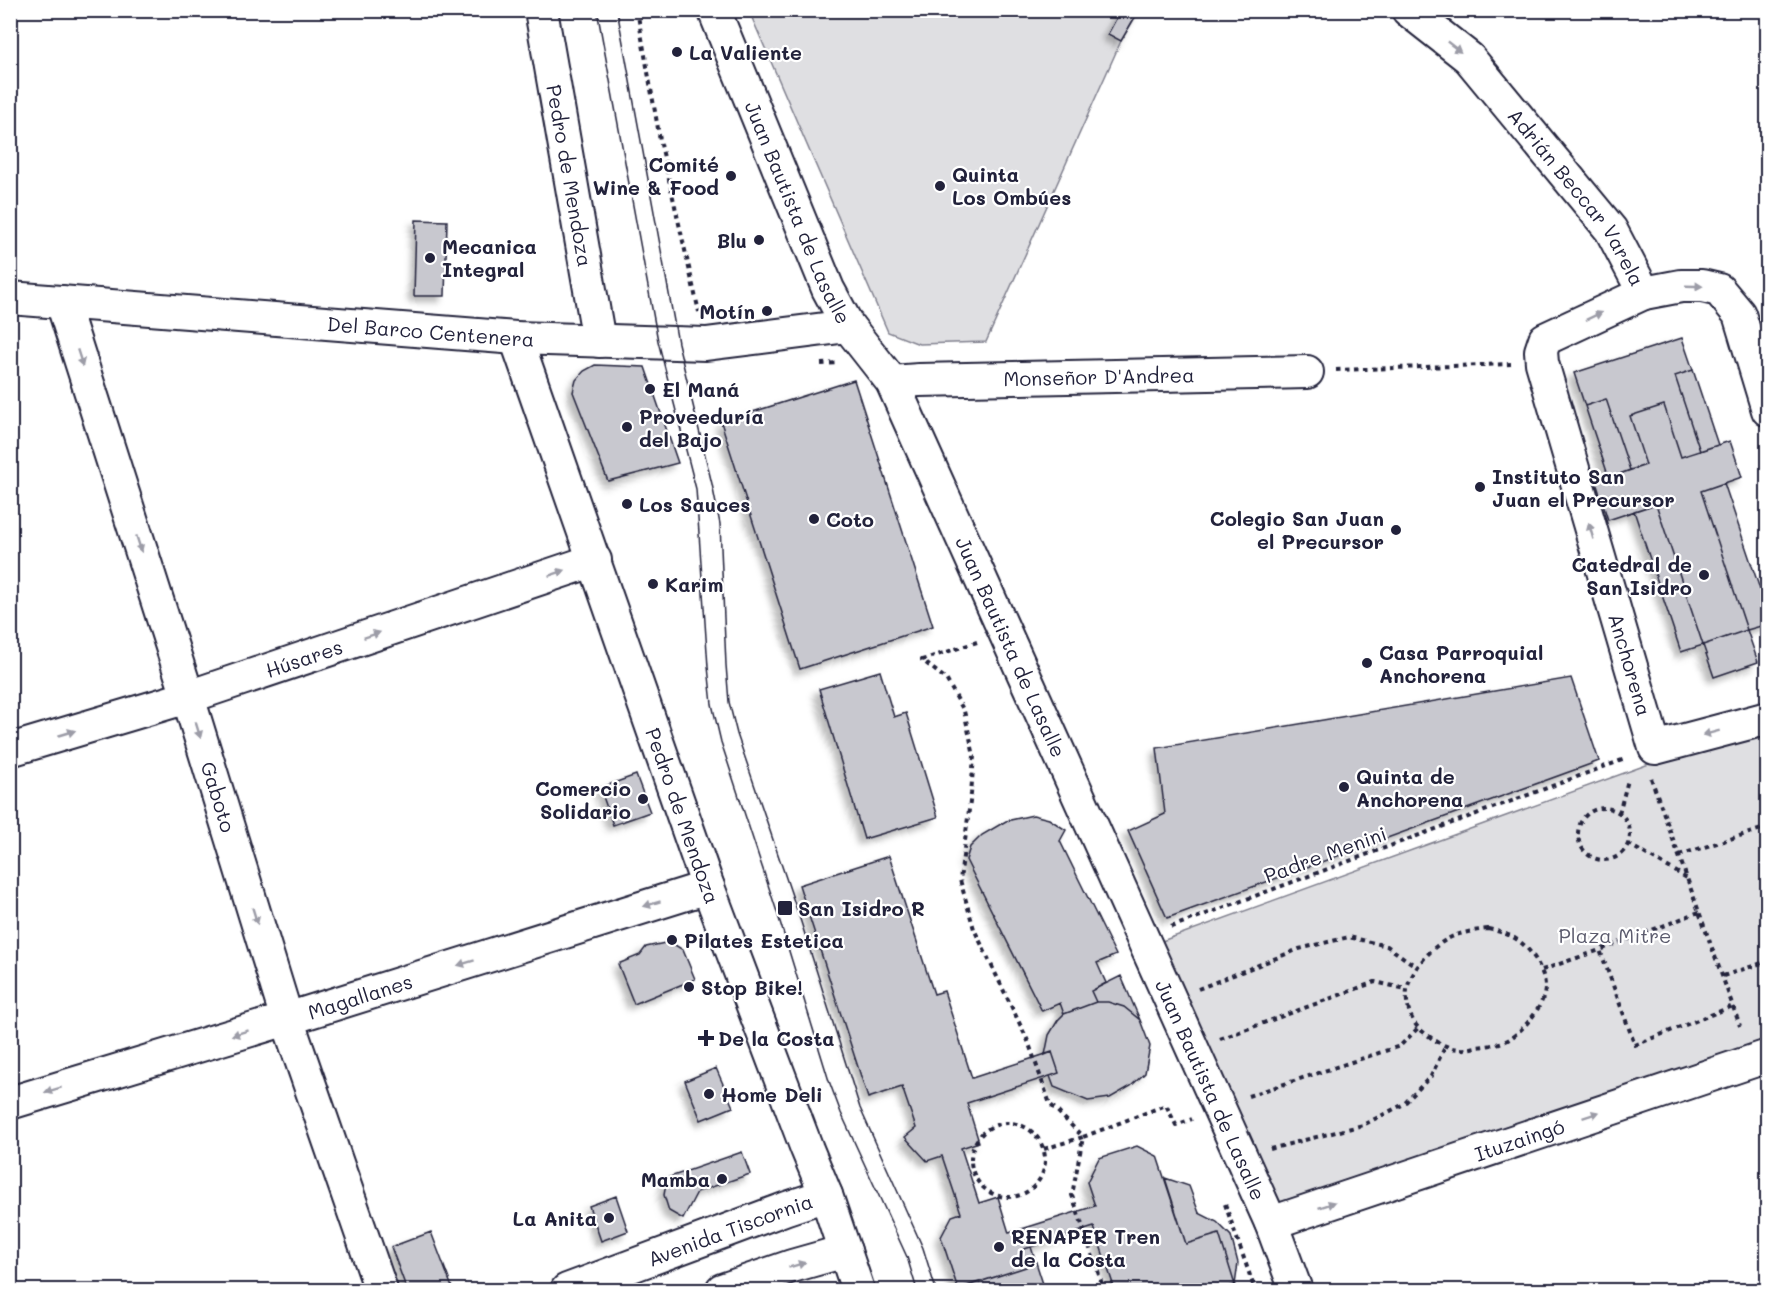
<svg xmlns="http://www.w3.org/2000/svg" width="1778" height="1301" font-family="Mali,sans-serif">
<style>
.green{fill:#dfdfe2;stroke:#80808e;stroke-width:1.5}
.building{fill:#c8c8cf;stroke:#22223b;stroke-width:1.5;filter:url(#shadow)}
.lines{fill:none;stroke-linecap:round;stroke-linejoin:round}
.street-casing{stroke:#22223b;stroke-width:36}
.path{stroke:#22223b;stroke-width:4;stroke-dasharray:4.5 4.5;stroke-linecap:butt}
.street{stroke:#fff;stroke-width:32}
.tram{stroke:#22223b;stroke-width:1.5}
.oneway{fill:#9c9ca7}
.poi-dot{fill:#22223b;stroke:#fff;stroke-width:2}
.labels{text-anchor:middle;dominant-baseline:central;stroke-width:4.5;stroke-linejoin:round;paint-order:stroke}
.poi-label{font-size:20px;font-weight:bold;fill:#22223b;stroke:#fff;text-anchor:start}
.street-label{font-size:20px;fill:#22223b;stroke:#fff}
.park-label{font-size:20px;fill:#5b5b6d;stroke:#fff}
</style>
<defs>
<filter id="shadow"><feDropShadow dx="-5.5" dy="5.5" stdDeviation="3" flood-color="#0004"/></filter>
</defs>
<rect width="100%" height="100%" fill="#fff"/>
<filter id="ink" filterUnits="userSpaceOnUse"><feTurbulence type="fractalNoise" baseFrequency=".0167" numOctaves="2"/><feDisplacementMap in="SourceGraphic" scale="12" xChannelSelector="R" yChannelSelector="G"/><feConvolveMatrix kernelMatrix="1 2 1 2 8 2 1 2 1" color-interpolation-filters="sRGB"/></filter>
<g filter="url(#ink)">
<path class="green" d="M749,11H1139L1121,41L986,342L919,344L888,332Z
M1767,733V1042L1279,1206L1162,941L1649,764Z"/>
<path class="building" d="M1121,10H1139L1121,41L1108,34Z
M416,220L447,221L445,296H414Z
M1682,338L1693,370L1675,376L1700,451L1681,457L1664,405L1630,416L1646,465L1630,470L1606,399L1585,406L1574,373Z
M595,365L645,367L678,463L608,481L573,392L576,380L584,371Z
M1693,370L1718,445L1700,451L1675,376Z
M854,380L933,626L800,669L721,422Z
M1606,399L1630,470L1609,478L1585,406Z
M1664,405L1681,457L1730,441L1742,477L1701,491L1747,630L1703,645L1656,504L1608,520L1596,482L1646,465L1630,416Z
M1724,483L1768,613V624L1747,630L1701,491Z
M1656,504L1703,645L1681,652L1634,511Z
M1747,630L1758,662L1714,677L1703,645Z
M880,671L894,717L906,713L938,817L864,839L819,689Z
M1571,678L1599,761L1167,918L1128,831L1165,814L1157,748Z
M636,775L650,812L613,825L600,788Z
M1033,815L1049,819L1066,830L1060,841L1116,955L1097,963L1106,983L1091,991L1096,1002L1064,1014L1060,1003L1042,1011L966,860L970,847L982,835L1006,821Z
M889,856L934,994L944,991L972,1078L1052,1052L1059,1073L967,1103L979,1142L961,1148L979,1203L998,1197L1009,1233L1095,1206L1087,1182L1099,1158L1137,1146L1157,1156L1186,1244L1219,1234L1235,1285L1216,1290H1115L1094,1227L1021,1250L1026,1267L958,1289L941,1237L952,1216L961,1213L942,1156L927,1161L905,1137L916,1128L902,1087L868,1098L799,885Z
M665,943L675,945L683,950L695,979L634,1004L618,964L640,955L646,947Z
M1121,976L1140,1020L1124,1007L1108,1002H1096L1091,991Z
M1096,1002H1108L1124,1007L1140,1020L1150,1046L1145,1073L1131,1086L1110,1098L1088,1101L1054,1087L1050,1076L1059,1073L1052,1052L1045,1055L1049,1035L1058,1020L1064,1014Z
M716,1068L733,1107L701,1120L685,1081Z
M742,1152L750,1174L697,1192L683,1219L669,1211L664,1195L667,1178Z
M1165,1178L1189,1186L1199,1213L1217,1222L1231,1236L1238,1263L1235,1285L1219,1234L1186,1244Z
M616,1196L628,1231L601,1241L589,1206Z
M431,1232L453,1290H407L391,1247Z
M1031,1247L1045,1290H954L1026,1267L1021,1250Z
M1235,1285L1231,1290H1216Z"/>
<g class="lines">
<defs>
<g id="street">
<path id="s1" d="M541,10L599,341"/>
<path id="s2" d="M714,10L828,289L848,326L892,382L1271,1223L1296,1290"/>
<path id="s3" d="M1408,10L1469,58L1611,230L1644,293L1681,286H1702L1719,290L1739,314L1768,410"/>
<path id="s4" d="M1644,293L1545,339L1541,351L1542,363L1655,748L1768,718"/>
<path id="s5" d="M10,298L516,338L706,344L848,326"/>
<path id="s6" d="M62,302L188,697L287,1019L381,1290"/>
<path id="s7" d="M516,338L708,887L807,1149L826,1195L858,1290"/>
<path id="s8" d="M892,382L919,380L1307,372"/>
<path id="s9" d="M10,750L188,697L595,560"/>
<path id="s10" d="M10,1103L287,1019L708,887"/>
<path id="s11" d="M1271,1223L1768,1056"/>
<path id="s12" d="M567,1290L787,1208L826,1195"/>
<path d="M722,1290L792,1266L845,1251"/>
</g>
</defs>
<use href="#street" class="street-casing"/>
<path class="path" d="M637,10L660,140L699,312
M821,364L838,363
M1336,370L1511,364
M977,642L922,660L946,679L964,711L974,756L971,794L960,880L974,929L1028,1041L1050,1104L1083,1137L1166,1105L1176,1125L1192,1119
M1651,778L1740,1026
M1578 834a26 26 0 1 1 52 0a26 26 0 1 1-52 0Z
M1619,813L1628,780
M1628,844L1687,878
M1679,855L1768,827
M1699,912L1600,950L1635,1045L1733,1006
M1171,927L1625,759
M1488,929C1511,934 1523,940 1536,960C1540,968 1545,977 1545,986C1546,1004 1525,1028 1511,1038C1503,1044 1487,1046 1476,1047C1471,1048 1464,1050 1458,1049C1445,1048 1432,1039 1422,1031C1411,1023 1405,1004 1407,990C1409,975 1428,951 1441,943C1455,933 1471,931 1488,929Z
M1542,970L1600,950
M1723,976L1768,961
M1198,989L1299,949L1349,937L1387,946L1417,967
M1220,1039L1375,982L1406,989
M1248,1096L1400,1046L1418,1028
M971 1160a37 37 0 1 1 74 0a37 37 0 1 1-74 0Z
M1044,1149L1083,1137L1072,1195L1104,1290
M1270,1149L1363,1125L1404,1104L1431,1076L1446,1045
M1225,1204L1255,1290"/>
<use href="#street" class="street"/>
<path class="tram" d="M597,10L658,341L696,489L708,667L712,704L721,742L777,912L829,1081L841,1113L907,1257L917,1290
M617,10L678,343L712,484L720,524L726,665L729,702L737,734L801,922L860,1108L923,1248L936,1290"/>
</g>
<defs><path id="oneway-solid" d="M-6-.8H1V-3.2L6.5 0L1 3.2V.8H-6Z" transform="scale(1.5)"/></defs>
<g class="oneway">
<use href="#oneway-solid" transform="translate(1454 47) rotate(38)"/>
<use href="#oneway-solid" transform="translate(1694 286) rotate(2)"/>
<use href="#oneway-solid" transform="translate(1594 316) rotate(-25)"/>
<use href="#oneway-solid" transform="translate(80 358) rotate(72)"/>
<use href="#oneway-solid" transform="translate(1591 531) rotate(-106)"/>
<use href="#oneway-solid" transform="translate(139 544) rotate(72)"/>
<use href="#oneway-solid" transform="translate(557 573) rotate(-19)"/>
<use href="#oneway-solid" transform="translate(372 635) rotate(-19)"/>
<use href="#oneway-solid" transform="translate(198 730) rotate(73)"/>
<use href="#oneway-solid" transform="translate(67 733) rotate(-17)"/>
<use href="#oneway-solid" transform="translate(1711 733) rotate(165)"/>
<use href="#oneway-solid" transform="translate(652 904) rotate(163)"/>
<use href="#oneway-solid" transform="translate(255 916) rotate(73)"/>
<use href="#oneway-solid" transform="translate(466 963) rotate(163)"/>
<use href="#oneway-solid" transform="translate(240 1033) rotate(163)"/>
<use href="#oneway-solid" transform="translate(53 1090) rotate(163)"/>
<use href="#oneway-solid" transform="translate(1591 1115) rotate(-19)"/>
<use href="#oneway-solid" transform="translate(1327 1205) rotate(-19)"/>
<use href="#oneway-solid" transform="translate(797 1265) rotate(-17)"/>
</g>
</g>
<g class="poi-dot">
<circle cx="677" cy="52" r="6"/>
<circle cx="731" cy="176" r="6"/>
<circle cx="940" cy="186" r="6"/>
<circle cx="759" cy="240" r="6"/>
<circle cx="430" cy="258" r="6"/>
<circle cx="767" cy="311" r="6"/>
<circle cx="650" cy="389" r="6"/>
<circle cx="627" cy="427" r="6"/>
<circle cx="1480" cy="487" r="6"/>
<circle cx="627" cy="504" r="6"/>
<circle cx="814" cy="519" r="6"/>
<circle cx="1396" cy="530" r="6"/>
<circle cx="1704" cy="575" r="6"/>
<circle cx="653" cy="584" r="6"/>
<circle cx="1367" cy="663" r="6"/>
<circle cx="1344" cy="787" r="6"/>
<circle cx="643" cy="799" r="6"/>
<rect x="777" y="900" width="16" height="16" rx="3"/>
<circle cx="672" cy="940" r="6"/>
<circle cx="689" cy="987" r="6"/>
<path d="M703 1029h6v6h6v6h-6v6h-6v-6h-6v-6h6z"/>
<circle cx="709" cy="1094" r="6"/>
<circle cx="722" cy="1179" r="6"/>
<circle cx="609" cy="1218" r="6"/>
<circle cx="999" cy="1247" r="6"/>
</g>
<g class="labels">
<g class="poi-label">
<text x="689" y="52">La Valiente</text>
<text x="719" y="164" text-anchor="end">Comité<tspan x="719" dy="23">Wine &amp; Food</tspan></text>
<text x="952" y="174">Quinta<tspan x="952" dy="23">Los Ombúes</tspan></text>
<text x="747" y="240" text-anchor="end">Blu</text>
<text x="442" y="246">Mecanica<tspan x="442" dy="23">Integral</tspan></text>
<text x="755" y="311" text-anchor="end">Motín</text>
<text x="662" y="389">El Maná</text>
<text x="639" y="416">Proveeduría<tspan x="639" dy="23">del Bajo</tspan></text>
<text x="1492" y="476">Instituto San<tspan x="1492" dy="23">Juan el Precursor</tspan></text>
<text x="639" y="504">Los Sauces</text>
<text x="1384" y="518" text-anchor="end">Colegio San Juan<tspan x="1384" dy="23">el Precursor</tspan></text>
<text x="826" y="519">Coto</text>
<text x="1692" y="564" text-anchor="end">Catedral de<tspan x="1692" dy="23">San Isidro</tspan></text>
<text x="665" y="584">Karim</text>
<text x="1379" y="652">Casa Parroquial<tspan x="1379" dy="23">Anchorena</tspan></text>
<text x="1356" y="776">Quinta de<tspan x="1356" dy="23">Anchorena</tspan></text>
<text x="631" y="788" text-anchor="end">Comercio<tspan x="631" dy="23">Solidario</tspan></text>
<text x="798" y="908">San Isidro R</text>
<text x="684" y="940">Pilates Estetica</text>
<text x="701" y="987">Stop Bike!</text>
<text x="718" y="1038">De la Costa</text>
<text x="721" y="1094">Home Deli</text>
<text x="710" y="1179" text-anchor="end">Mamba</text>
<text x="597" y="1218" text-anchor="end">La Anita</text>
<text x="1011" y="1236">RENAPER Tren<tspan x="1011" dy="23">de la Costa</tspan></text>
</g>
<g class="street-label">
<text stroke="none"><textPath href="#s1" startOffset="168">Pedro de Mendoza</textPath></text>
<text stroke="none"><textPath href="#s3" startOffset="254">Adrián Beccar Varela</textPath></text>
<text stroke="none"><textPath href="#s2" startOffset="219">Juan Bautista de Lasalle</textPath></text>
<text stroke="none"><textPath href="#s5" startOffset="422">Del Barco Centenera</textPath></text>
<text stroke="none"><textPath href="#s8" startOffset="207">Monseñor D'Andrea</textPath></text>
<text stroke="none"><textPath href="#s2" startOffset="705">Juan Bautista de Lasalle</textPath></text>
<text stroke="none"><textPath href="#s9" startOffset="308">Húsares</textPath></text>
<text stroke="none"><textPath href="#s4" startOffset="448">Anchorena</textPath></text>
<text stroke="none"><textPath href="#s6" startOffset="519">Gaboto</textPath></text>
<text stroke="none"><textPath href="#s7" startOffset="506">Pedro de Mendoza</textPath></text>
<text transform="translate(1325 854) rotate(-20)">Padre Menini</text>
<text stroke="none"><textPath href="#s10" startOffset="366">Magallanes</textPath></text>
<text stroke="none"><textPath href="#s2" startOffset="1191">Juan Bautista de Lasalle</textPath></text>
<text stroke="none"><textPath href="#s11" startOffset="262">Ituzaingó</textPath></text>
<text stroke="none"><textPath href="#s12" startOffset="174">Avenida Tiscornia</textPath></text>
</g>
<g class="park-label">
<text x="1615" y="935">Plaza Mitre</text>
</g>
</g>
<rect width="1778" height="1301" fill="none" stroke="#fff" stroke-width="36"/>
<rect x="18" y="18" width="1742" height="1265" fill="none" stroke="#22223b" stroke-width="2" filter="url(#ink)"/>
</svg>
